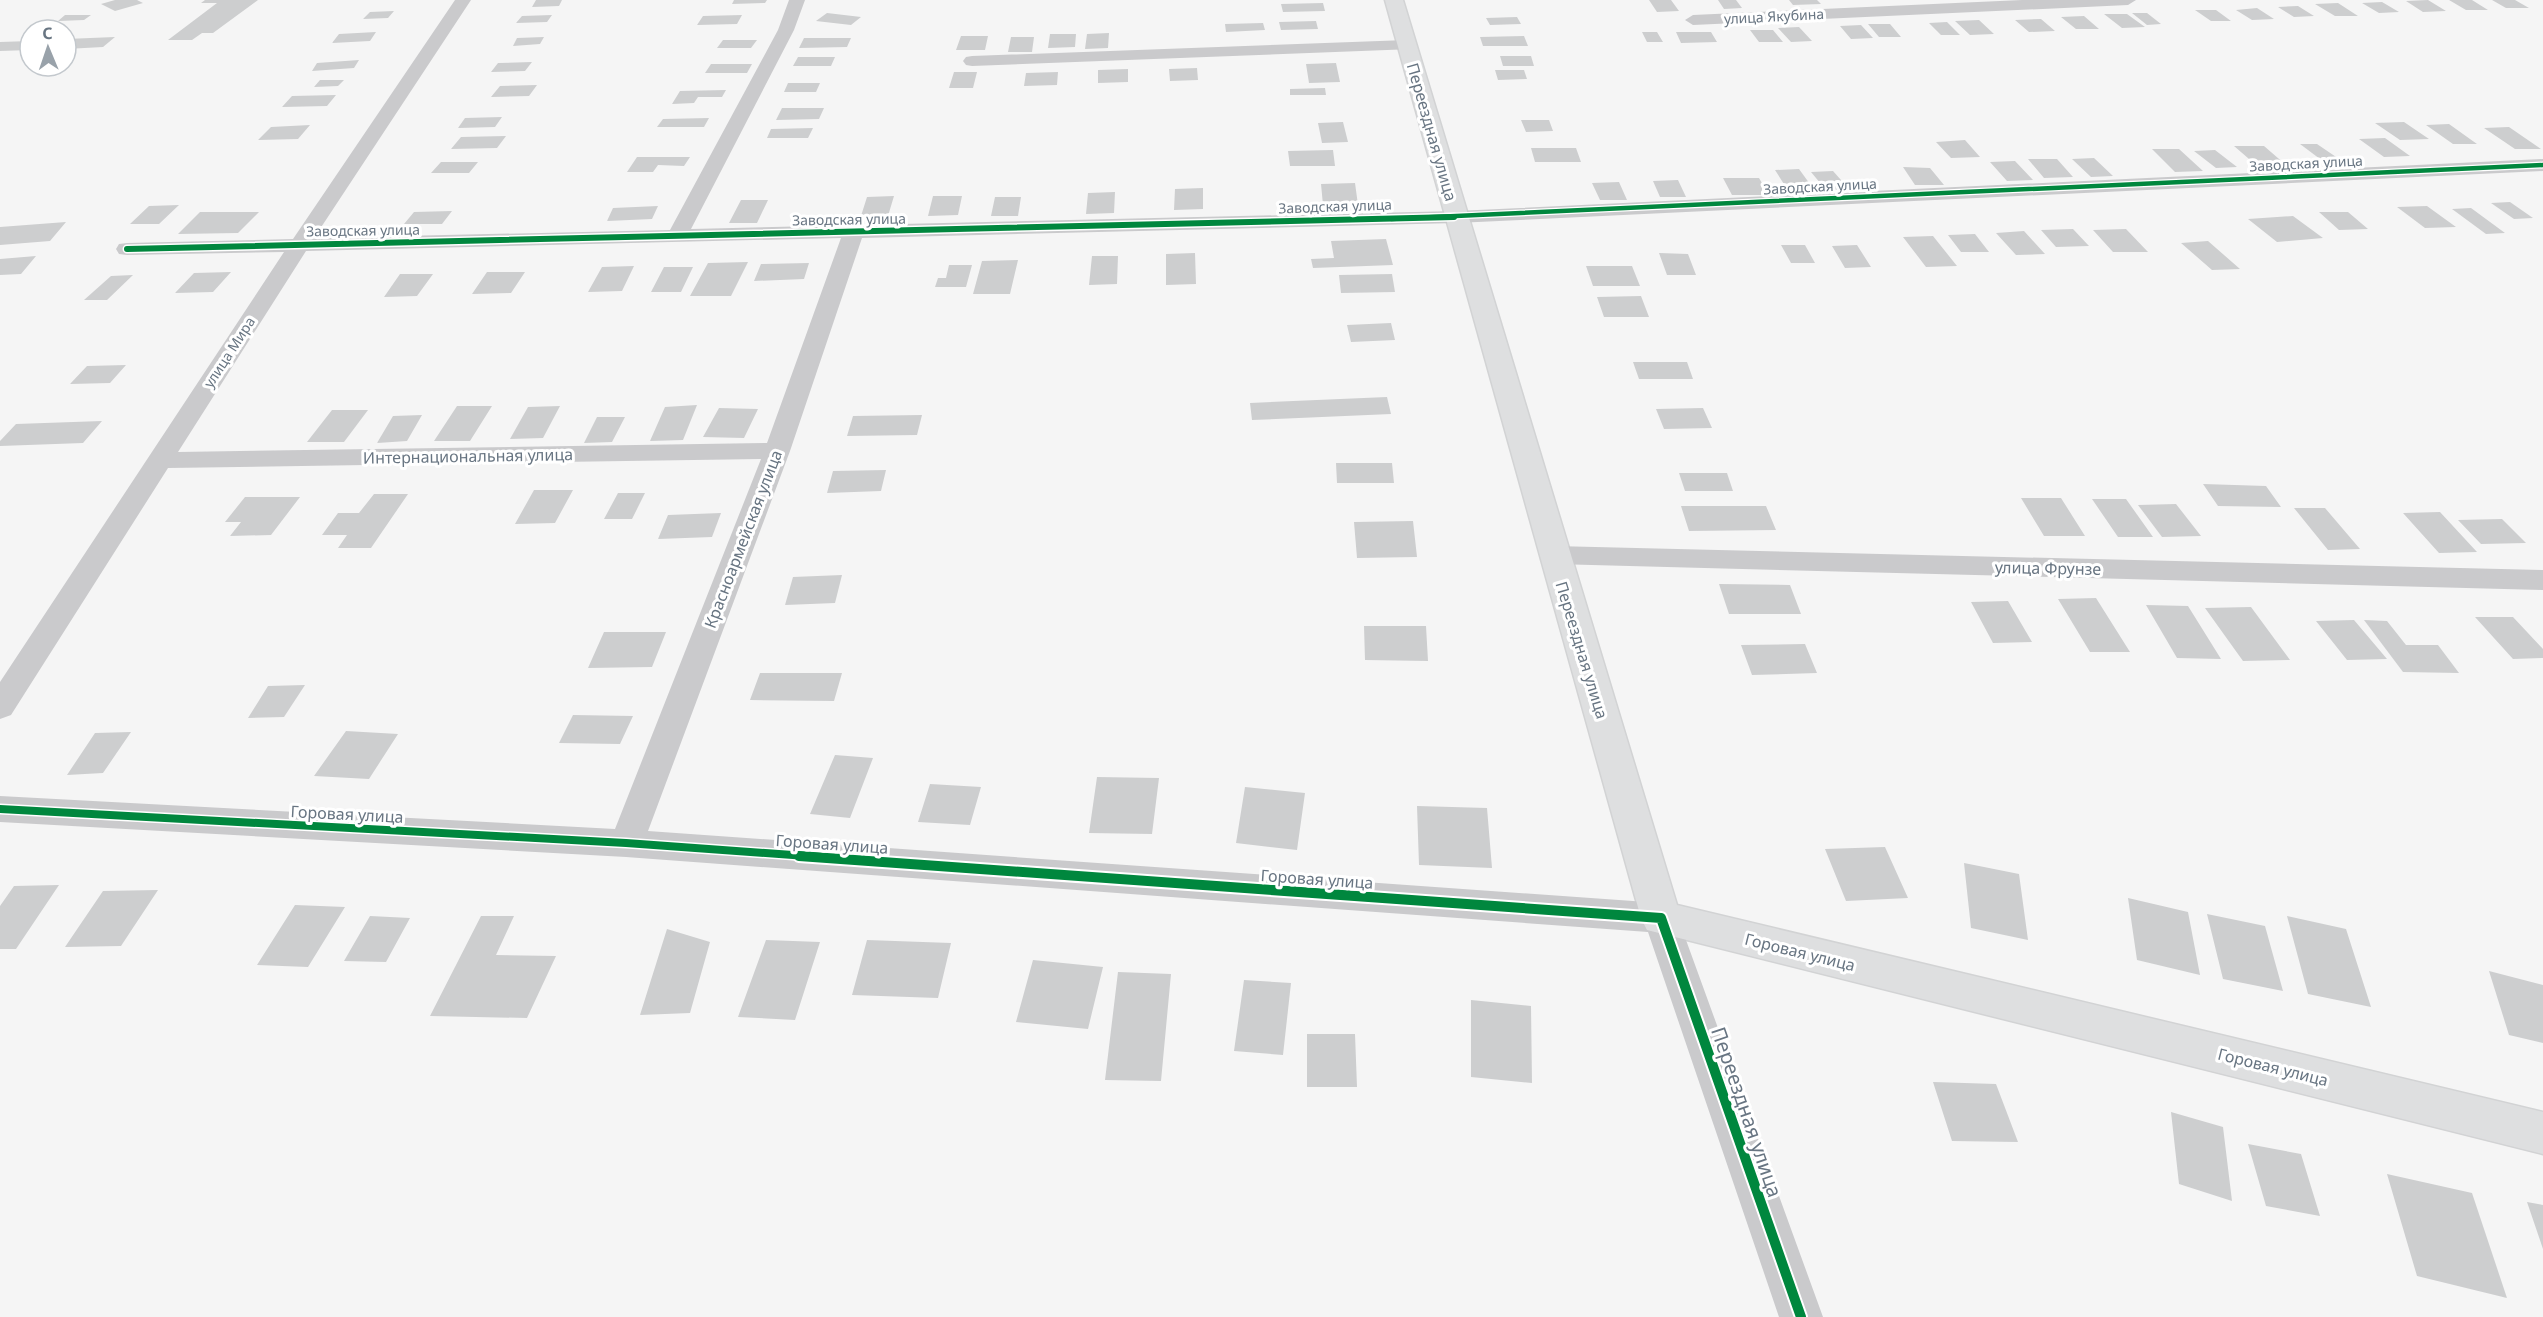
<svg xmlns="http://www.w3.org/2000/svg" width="2543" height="1317" font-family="'Noto Sans',sans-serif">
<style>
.building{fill:#cdcecf}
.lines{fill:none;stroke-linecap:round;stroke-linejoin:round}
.primary-casing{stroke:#d2d3d4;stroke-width:3}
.street{fill:#cacacc;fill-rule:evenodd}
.primary{fill:#dedfe0;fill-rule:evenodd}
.cycleway-far3-casing{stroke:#fff;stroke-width:7}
.cycleway-far2-casing{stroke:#fff;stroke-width:9}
.cycleway-far1-casing{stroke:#fff;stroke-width:11}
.cycleway-casing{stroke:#fff;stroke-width:14}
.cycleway-far3{stroke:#00873e;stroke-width:4.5}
.cycleway-far2{stroke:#00873e;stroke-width:6}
.cycleway-far1{stroke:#00873e;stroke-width:8}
.cycleway{stroke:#00873e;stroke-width:10}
.labels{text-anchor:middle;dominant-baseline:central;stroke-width:6;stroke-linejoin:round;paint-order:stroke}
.far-street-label{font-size:14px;fill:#687582;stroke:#fff}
.street-label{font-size:16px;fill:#687582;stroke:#fff}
.near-street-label{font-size:20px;fill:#687582;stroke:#fff}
</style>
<rect width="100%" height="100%" fill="#f5f5f5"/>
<path class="building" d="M115,0H137L143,3L115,11L101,4Z
M205,0H258L213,33H202L192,40H168L217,3H201Z
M536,0H562L559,6L532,7Z
M734,0H767L765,3L732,4Z
M1649,0H1671L1679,11L1657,12Z
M1718,0H1736L1742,8L1724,9Z
M1789,0H1817L1821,4L1793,5Z
M2428,0L2446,11L2423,12L2406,1Z
M2449,0H2472L2488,10H2466Z
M2492,0H2515L2529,8H2506Z
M2382,2L2399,12L2379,13L2362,3Z
M1323,3L1325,11L1283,12L1281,4Z
M2338,3L2358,16H2335L2315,4Z
M2298,6L2314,16L2294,17L2278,7Z
M2257,8L2274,19L2252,20L2236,10Z
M2195,10H2216L2231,21H2211Z
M394,11L388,18L363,19L370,12Z
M827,13L861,17L851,25L816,21Z
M2132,13H2147L2161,24L2147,25Z
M2104,14H2127L2145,27L2122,28Z
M65,15H91L84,20L58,21Z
M552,15L547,22L516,23L522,16Z
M742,15L737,24L697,25L703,16Z
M2084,16L2099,29H2076L2061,17Z
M1517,17L1521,24L1490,25L1486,18Z
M2041,19L2055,31L2029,32L2015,20Z
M1979,20L1994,34L1970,35L1955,21Z
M1316,21L1318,29L1281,30L1279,22Z
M1947,22L1960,35H1941L1929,23Z
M1263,23L1265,30L1226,32L1225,24Z
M1868,24H1890L1901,37H1879Z
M1861,25L1873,38L1851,39L1840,26Z
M1799,27L1812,41L1791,42L1778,28Z
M1750,30H1773L1783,42H1759Z
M376,32L370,41L332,43L339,34Z
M1642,32H1657L1663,42H1647Z
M1676,32H1711L1717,42L1681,43Z
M1109,33L1108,48L1085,49L1087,34Z
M1050,34H1076L1075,47L1048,48Z
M961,36H988L985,50H956Z
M1524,36L1528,46H1483L1480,37Z
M115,37L103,47L66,49V39Z
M544,37L540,44L513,46L517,38Z
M1011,37H1034L1032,52H1008Z
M804,38H851L847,47L799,48Z
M723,40H757L751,48H717Z
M30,41V50L0,51V42Z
M1500,56H1531L1534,66H1503Z
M798,57H835L831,66H793Z
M359,60L354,68L312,71L317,63Z
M532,62L525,71L491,72L498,63Z
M1336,63L1340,82L1309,83L1306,64Z
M711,64H752L747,73H705Z
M1197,68L1198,80L1170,81L1169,69Z
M1128,69V82L1098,83V70Z
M1495,70H1524L1527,79L1498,80Z
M954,72H977L973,88H949Z
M1058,72L1057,85L1024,86L1026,73Z
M320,80H344L338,86L314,87Z
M788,83H820L816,92H784Z
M537,85L529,96L491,97L500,86Z
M1325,88L1326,95H1290V89Z
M726,90L722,97H698L694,103L672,104L680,91Z
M336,95L327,106L282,107L292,96Z
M782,108H824L819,119L776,120Z
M502,117L495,127L458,128L465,118Z
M709,118L704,127H657L663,119Z
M1521,120H1549L1553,131L1526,132Z
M1343,122L1348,142L1322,143L1318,123Z
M2404,122L2429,139L2400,140L2375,123Z
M2449,124L2477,144H2453L2426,125Z
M310,125L298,139L258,140L271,127Z
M2509,127L2541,149H2515L2484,128Z
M813,128L808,138H767L771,129Z
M506,136L497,148L451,149L461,137Z
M2385,138L2410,156L2384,157L2359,139Z
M1965,140L1980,157L1951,158L1936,142Z
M2300,144H2317L2342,161L2324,162Z
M2234,146H2264L2286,165H2256Z
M1531,148H1576L1581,162H1535Z
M2152,149H2179L2203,171L2175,172Z
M1333,150L1335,166H1290L1288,151Z
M2215,150L2237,167L2216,168L2194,151Z
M637,157H690L684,166L658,165L653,172H627Z
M2094,158L2113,176L2091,177L2072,159Z
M2028,159H2057L2073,177L2044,178Z
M2015,161L2033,180L2007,181L1990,162Z
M441,162H478L469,173H431Z
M1903,167L1930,168L1944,185H1915Z
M1799,169L1815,191L1789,192L1775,170Z
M1833,171L1849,189L1826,190L1811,172Z
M1723,178H1759L1769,195H1732Z
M1678,180L1686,197H1660L1653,181Z
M1619,182L1627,200H1600L1592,183Z
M1355,183L1358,205H1323L1321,184Z
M1203,188V209L1174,210L1175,189Z
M1115,192L1114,213L1086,214L1088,193Z
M894,196L888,216H861L867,197Z
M933,196H962L958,215L928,216Z
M995,197H1021L1018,216H991Z
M741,200H768L757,223H729Z
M2510,202L2533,218L2514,219L2491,203Z
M179,205L159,224H130L149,206Z
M658,206L652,219L607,221L613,208Z
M2427,206L2456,227L2425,228L2397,207Z
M2471,208L2505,233L2486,234L2452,209Z
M452,211L442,224H404L414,212Z
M200,212H259L238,233L178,234Z
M2319,212H2348L2368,229L2339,230Z
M2293,216L2323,238L2277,242L2248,219Z
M66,222L50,241L0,245V227Z
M2073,229L2089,246L2056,247L2041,230Z
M2126,229L2148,252H2113L2093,230Z
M2024,231L2045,254L2016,255L1996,233Z
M1975,234L1989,252H1961L1948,235Z
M1933,236L1957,266L1926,267L1903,237Z
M1386,239L1393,265L1313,268L1311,259L1334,258L1331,241Z
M2208,241L2240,269L2212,270L2181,243Z
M1781,245H1805L1815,263H1791Z
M1857,245L1871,267L1845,268L1832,246Z
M1195,253L1196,284L1166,285V254Z
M1659,253L1688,254L1696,275H1667Z
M36,256L21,274L0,275V259Z
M1092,256H1118L1117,284L1089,285Z
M1018,260L1010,294H973L982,261Z
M748,262L731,296H690L708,263Z
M809,263L804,279L754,281L761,264Z
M949,265H972L966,287H935L938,278H946Z
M634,266L622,291L588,292L602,267Z
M1586,266H1632L1640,286H1593Z
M664,267H693L681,292H651Z
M231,272L213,292L175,293L194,273Z
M487,272H525L511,293L472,294Z
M400,274H433L417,296L384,297Z
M1392,274L1395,292L1341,293L1339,275Z
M133,275L107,300H84L111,276Z
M1641,296L1649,317H1604L1597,297Z
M1391,323L1395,340L1351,342L1347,325Z
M1633,362H1687L1693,379H1639Z
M126,365L110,383L70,384L87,366Z
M1387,397L1391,414L1252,420L1250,403Z
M697,405L683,440L650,441L665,407Z
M457,406H492L470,441H434Z
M560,406L543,438L510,439L528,407Z
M719,408L758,409L744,438L703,437Z
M1703,408L1712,428L1664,429L1656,409Z
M332,410H368L344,442H307Z
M422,415L407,441L377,443L393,416Z
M922,415L917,435L847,436L853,416Z
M597,417H625L612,442L584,443Z
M102,421L83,443L0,446V441L16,424Z
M1336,463H1392L1394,483H1337Z
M886,470L881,491L827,493L833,471Z
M1679,473H1727L1733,491H1685Z
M2203,484L2266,486L2281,507L2218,506Z
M534,490H573L555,523L515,524Z
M618,493H645L632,519H604Z
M374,494H408L371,548H338L347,535H322L338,513H359Z
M245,497H300L271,535L230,536L241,522H225Z
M2021,498H2061L2085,536H2044Z
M2092,499H2126L2153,537H2118Z
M2176,504L2201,536L2162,537L2138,505Z
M1681,506H1766L1776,530L1689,531Z
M2294,508H2325L2360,549L2328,550Z
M2440,512L2477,552L2439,553L2403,513Z
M721,513L712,537L658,539L668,515Z
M2502,519L2526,543L2481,544L2458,520Z
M1413,521L1417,557L1357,558L1354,522Z
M842,575L835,603L785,605L793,577Z
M1719,584L1790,585L1801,614H1729Z
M2096,598L2130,652H2090L2058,599Z
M2008,601L2032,642L1993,643L1971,602Z
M2146,605L2188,606L2221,659L2177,658Z
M2251,607L2290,660L2243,661L2205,608Z
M2475,617H2513L2543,649V658L2513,659Z
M2354,620L2387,659L2347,660L2316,621Z
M2364,620L2387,621L2406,645H2438L2459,673L2403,672Z
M1364,626H1426L1428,661L1365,660Z
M604,632H666L652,667L588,668Z
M1805,644L1817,673L1752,675L1741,645Z
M760,673H842L834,701L750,700Z
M305,685L284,717L248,718L268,686Z
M573,715L633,716L620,744L559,743Z
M346,731L398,734L369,779L314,776Z
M131,732L103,773L67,775L95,733Z
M835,755L873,758L850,818L810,814Z
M1097,777L1159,778L1152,834L1089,833Z
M930,784L981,787L970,825L918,822Z
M1245,787L1305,793L1297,850L1236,843Z
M1417,806L1487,808L1492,868L1419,865Z
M1885,847L1908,898L1846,901L1825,849Z
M1964,863L2019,874L2028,940L1971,928Z
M59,885L16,949H0V906L14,886Z
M158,890L121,946L65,947L103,891Z
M2128,898L2188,912L2200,975L2137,960Z
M295,905L345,907L308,967L257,965Z
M2207,914L2265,926L2283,991L2223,979Z
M370,916L410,918L386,962L344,961Z
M481,916H514L496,955L556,956L527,1018L430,1016Z
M2287,916L2346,929L2371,1007L2308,994Z
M667,929L710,942L690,1013L640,1015Z
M766,940L820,942L795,1020L738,1017Z
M867,940L951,943L938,998L852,995Z
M1033,960L1103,967L1088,1029L1016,1022Z
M2489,971L2543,985V1043L2509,1035Z
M1118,972L1171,974L1161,1081L1105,1080Z
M1244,980L1291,983L1283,1055L1234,1051Z
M1471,1000L1531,1006L1532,1083L1471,1077Z
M1307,1034H1355L1357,1087H1307Z
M1933,1082L1996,1084L2018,1142L1952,1141Z
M2171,1112L2223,1127L2232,1201L2179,1184Z
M2248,1144L2301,1154L2320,1216L2266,1206Z
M2387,1174L2472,1193L2507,1298L2417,1276Z
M2527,1202L2543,1205V1249Z"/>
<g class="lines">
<defs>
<path id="primary" d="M1385,0H1403L1677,905L2543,1112V1154L1647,930L1641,918Z"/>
</defs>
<use href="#primary" class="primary-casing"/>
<path class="street" d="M455,0H471L314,238L670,230L778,30L789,0H805L794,30L691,229L1456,211L2543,159V171L1456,223L862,238L790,451L648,831L1661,903L1674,907L1823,1317H1779L1648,932L626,857L0,822V796L615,829L761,459L168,468L11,715L0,719V682L284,252L127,255L119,254L116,249L119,244L127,243L293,239ZM841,238L767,443L178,452L306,251Z
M2022,0H2136L2128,5L1693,25L1685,20L1693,15Z
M1407,40L1413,41L1416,45L1413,49L972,66L966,65L963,61L966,57L972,56Z
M1554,546L2543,570V590L1554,564L1544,562L1540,555L1544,548Z"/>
<use href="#primary" class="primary"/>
<defs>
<path id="cycleway-far3" d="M1391,219L2543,165"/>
<path id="cycleway-far2" d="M127,249L1454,217"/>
<path id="cycleway-far1" d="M0,809L626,843L820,857"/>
<path id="cycleway" d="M799,856L1661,918L1801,1317"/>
</defs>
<use href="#cycleway-far3" class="cycleway-far3-casing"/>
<use href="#cycleway-far2" class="cycleway-far2-casing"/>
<use href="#cycleway-far1" class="cycleway-far1-casing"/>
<use href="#cycleway" class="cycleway-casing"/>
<use href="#cycleway-far3" class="cycleway-far3"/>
<use href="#cycleway-far2" class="cycleway-far2"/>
<use href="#cycleway-far1" class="cycleway-far1"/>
<use href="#cycleway" class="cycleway"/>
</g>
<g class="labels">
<g class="far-street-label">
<text transform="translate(1774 16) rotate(-3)">улица Якубина</text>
<text transform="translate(2306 163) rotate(-3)">Заводская улица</text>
<text transform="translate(1820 186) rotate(-3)">Заводская улица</text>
<text transform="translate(1335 206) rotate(-2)">Заводская улица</text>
<text transform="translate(849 219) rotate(-1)">Заводская улица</text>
<text transform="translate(363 230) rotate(-1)">Заводская улица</text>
<text transform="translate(229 352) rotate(-57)">улица Мира</text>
</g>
<g class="street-label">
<text transform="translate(1432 132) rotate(74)">Переездная улица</text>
<text transform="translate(468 456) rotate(-1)">Интернациональная улица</text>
<text transform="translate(743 539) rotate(-69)">Красноармейская улица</text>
<text transform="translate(2048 568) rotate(1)">улица Фрунзе</text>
<text transform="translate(1582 650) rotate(73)">Переездная улица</text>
<text transform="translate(347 814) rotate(3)">Горовая улица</text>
<text transform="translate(832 844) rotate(4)">Горовая улица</text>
<text transform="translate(1317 879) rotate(4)">Горовая улица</text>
<text transform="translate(1800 952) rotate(14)">Горовая улица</text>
<text transform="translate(2273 1067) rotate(14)">Горовая улица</text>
</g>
<g class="near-street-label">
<text transform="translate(1747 1112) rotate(71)">Переездная улица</text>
</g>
</g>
<g transform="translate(48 48) rotate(358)"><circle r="28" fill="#ffffff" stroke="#c3c8cd" stroke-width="1.5"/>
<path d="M0-4.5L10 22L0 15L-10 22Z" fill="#99a2aa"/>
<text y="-9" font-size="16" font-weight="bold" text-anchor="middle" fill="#687582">С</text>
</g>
</svg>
